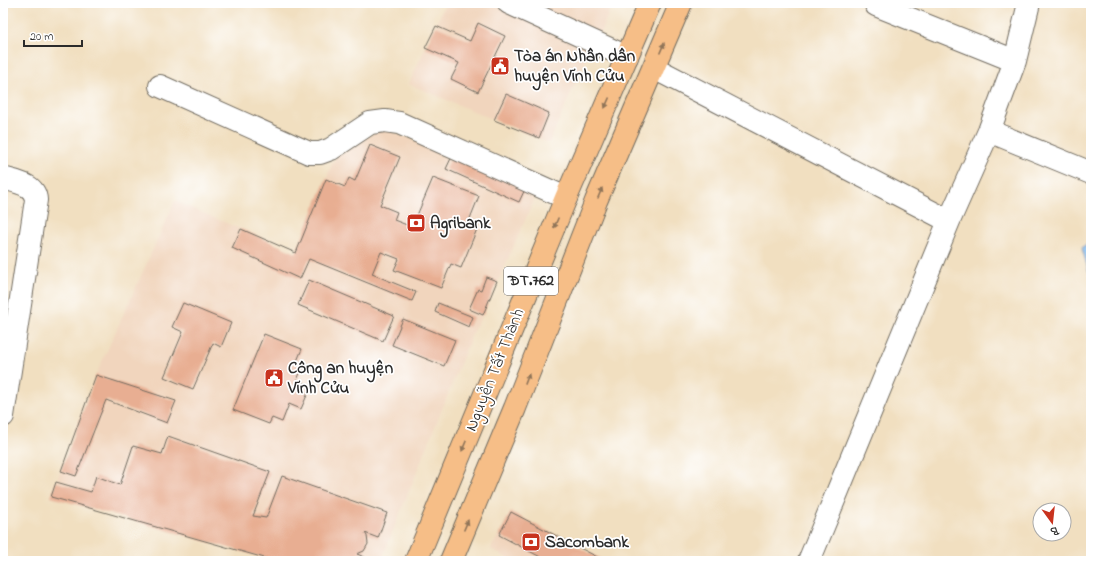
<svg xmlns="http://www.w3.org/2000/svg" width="1094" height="564" font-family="'Indie Flower',sans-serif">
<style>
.built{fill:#f1d5bd}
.water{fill:#7cb7ee;stroke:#54718c}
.building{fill:#e8ae92}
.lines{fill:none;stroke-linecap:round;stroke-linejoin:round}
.minor-casing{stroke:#706a5f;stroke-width:24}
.primary-casing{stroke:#706a5f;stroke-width:24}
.minor{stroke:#fff;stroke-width:22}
.primary{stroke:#f6be87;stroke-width:22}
.oneway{fill:#907459}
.labels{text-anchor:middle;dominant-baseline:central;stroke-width:3.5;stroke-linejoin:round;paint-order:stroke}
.shield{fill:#fff;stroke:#6b6b6b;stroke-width:1}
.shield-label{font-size:16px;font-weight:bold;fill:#2b2b2b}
.poi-label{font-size:17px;font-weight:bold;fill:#2b2b2b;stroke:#fff;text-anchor:start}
.street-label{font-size:17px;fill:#2b2b2b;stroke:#fff}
</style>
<rect width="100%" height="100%" fill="#fff"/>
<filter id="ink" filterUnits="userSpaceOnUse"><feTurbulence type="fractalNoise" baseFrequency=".025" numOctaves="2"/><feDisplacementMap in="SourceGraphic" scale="8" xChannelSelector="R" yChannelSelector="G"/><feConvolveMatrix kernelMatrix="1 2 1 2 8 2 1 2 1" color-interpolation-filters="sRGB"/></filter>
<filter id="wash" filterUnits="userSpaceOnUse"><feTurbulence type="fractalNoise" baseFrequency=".012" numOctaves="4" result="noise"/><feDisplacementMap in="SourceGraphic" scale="16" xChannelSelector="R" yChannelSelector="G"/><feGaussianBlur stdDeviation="0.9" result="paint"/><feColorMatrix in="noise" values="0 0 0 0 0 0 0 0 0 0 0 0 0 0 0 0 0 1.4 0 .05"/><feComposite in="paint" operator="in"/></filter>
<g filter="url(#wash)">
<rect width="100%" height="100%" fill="#f1dfc0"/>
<path class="built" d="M446,3H493L591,48L549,143L409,84Z
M525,3H613L599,36Z
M385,128L537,193L483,315L474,329L381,561H275L51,497L96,375L175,201L296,253L337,152Z
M511,512L605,561H512L491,549Z"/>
<path class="water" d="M1091,239V274L1089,273L1082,248Z"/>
<g id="blocks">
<path class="building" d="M478,23L505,36L478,92L451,79L459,63L425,48L436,26L470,41Z
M506,94L549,113L539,138L494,120Z
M370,145L400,157L380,205L397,212L394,220L412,227L433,178L479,196L467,226L477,229L461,268L451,264L441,288L394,270L399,259L381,252L372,274L416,292L412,301L309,259L300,279L232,248L241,229L296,253L326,179L345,187L349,178L355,181Z
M453,154L526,187L519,202L446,169Z
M486,277L497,281L483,315L469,309L478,289L481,290Z
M309,280L394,316L383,341L298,305Z
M183,303L231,323L221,347L213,343L193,389L164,377L183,332L172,327Z
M438,303L473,317L469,327L435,312Z
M403,319L455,340L444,366L392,345Z
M264,334L302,349L297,361L304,364L297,380L311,386L301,409L289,404L282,422L272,418L269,424L233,410Z
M96,375L176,401L167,423L106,400L76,476L61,471Z
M168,436L270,472L253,516L266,518L282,476L387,513L378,538L365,533L367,536L368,544L364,551L357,554L369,559L368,561H275L51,497L56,482L91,492L96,476L120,485L133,446L162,454Z
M511,512L605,561H548L499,535Z"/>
</g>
</g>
<g filter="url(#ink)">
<use href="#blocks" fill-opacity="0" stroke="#706a5f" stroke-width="1"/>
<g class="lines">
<defs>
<path id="minor" d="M509,3L627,57
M876,5L1015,61
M654,68L949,221
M160,86L309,153H320L331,149L370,123L385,121L399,123L566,198
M989,131L1091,173
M3,178C16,182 35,184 36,200L3,416
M809,561L949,221L989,131L1015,61L1029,3"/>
<path id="primary" d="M416,561L566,198L650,3
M451,561L515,408L596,201L681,3"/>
</defs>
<use href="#minor" class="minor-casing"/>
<use href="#primary" class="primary-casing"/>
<use href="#minor" class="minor"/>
<use href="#primary" class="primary"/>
</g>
<defs><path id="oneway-solid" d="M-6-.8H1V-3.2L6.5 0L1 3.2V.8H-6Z"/></defs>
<g class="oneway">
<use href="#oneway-solid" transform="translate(662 48) rotate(-67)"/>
<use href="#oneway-solid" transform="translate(607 103) rotate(114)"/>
<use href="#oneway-solid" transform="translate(600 193) rotate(-67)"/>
<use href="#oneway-solid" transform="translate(556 223) rotate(113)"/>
<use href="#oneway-solid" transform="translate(527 379) rotate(-69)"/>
<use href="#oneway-solid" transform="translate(464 446) rotate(113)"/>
<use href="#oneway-solid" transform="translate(466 525) rotate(-67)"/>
</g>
</g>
<defs>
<symbol id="civic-square" viewBox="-11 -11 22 22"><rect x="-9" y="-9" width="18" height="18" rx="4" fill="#c8321e" stroke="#fff"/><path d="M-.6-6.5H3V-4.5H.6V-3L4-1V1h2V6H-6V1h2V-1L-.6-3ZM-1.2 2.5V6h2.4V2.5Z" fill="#fff"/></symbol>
<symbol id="bank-square" viewBox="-11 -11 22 22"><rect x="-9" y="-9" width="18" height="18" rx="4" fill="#c8321e" stroke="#fff"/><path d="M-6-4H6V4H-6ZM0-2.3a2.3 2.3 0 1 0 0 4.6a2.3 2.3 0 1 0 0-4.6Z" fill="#fff"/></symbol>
</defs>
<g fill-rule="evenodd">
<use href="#civic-square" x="489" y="55" width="22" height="22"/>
<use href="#bank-square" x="405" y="212" width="22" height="22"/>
<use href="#civic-square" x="263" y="367" width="22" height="22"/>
<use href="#bank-square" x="520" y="531" width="22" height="22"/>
</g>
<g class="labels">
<rect class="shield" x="504" y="267" width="54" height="28" rx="3"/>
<g class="shield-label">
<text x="531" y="281">ĐT.762</text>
</g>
<g class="poi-label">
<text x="514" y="56">Tòa án Nhân dân<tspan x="514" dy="20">huyện Vĩnh Cửu</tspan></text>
<text x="430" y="223">Agribank</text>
<text x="288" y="368">Công an huyện<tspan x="288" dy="20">Vĩnh Cửu</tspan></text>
<text x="545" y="542">Sacombank</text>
</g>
<g class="street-label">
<text transform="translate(495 370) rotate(-68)">Nguyễn Tất Thành</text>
</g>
</g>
<rect width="1094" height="564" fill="none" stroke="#fff" stroke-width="16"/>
<g transform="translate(1052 522) rotate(165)"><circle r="19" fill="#ffffff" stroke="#aaaaaa"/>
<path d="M0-3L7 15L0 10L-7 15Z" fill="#c8321e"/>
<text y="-6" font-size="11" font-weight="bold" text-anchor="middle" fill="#2b2b2b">B</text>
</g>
<path d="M24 40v6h58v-6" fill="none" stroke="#2b2b2b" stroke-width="2"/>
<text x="30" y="40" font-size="12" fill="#2b2b2b" stroke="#ffffff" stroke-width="3" paint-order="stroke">20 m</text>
</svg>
